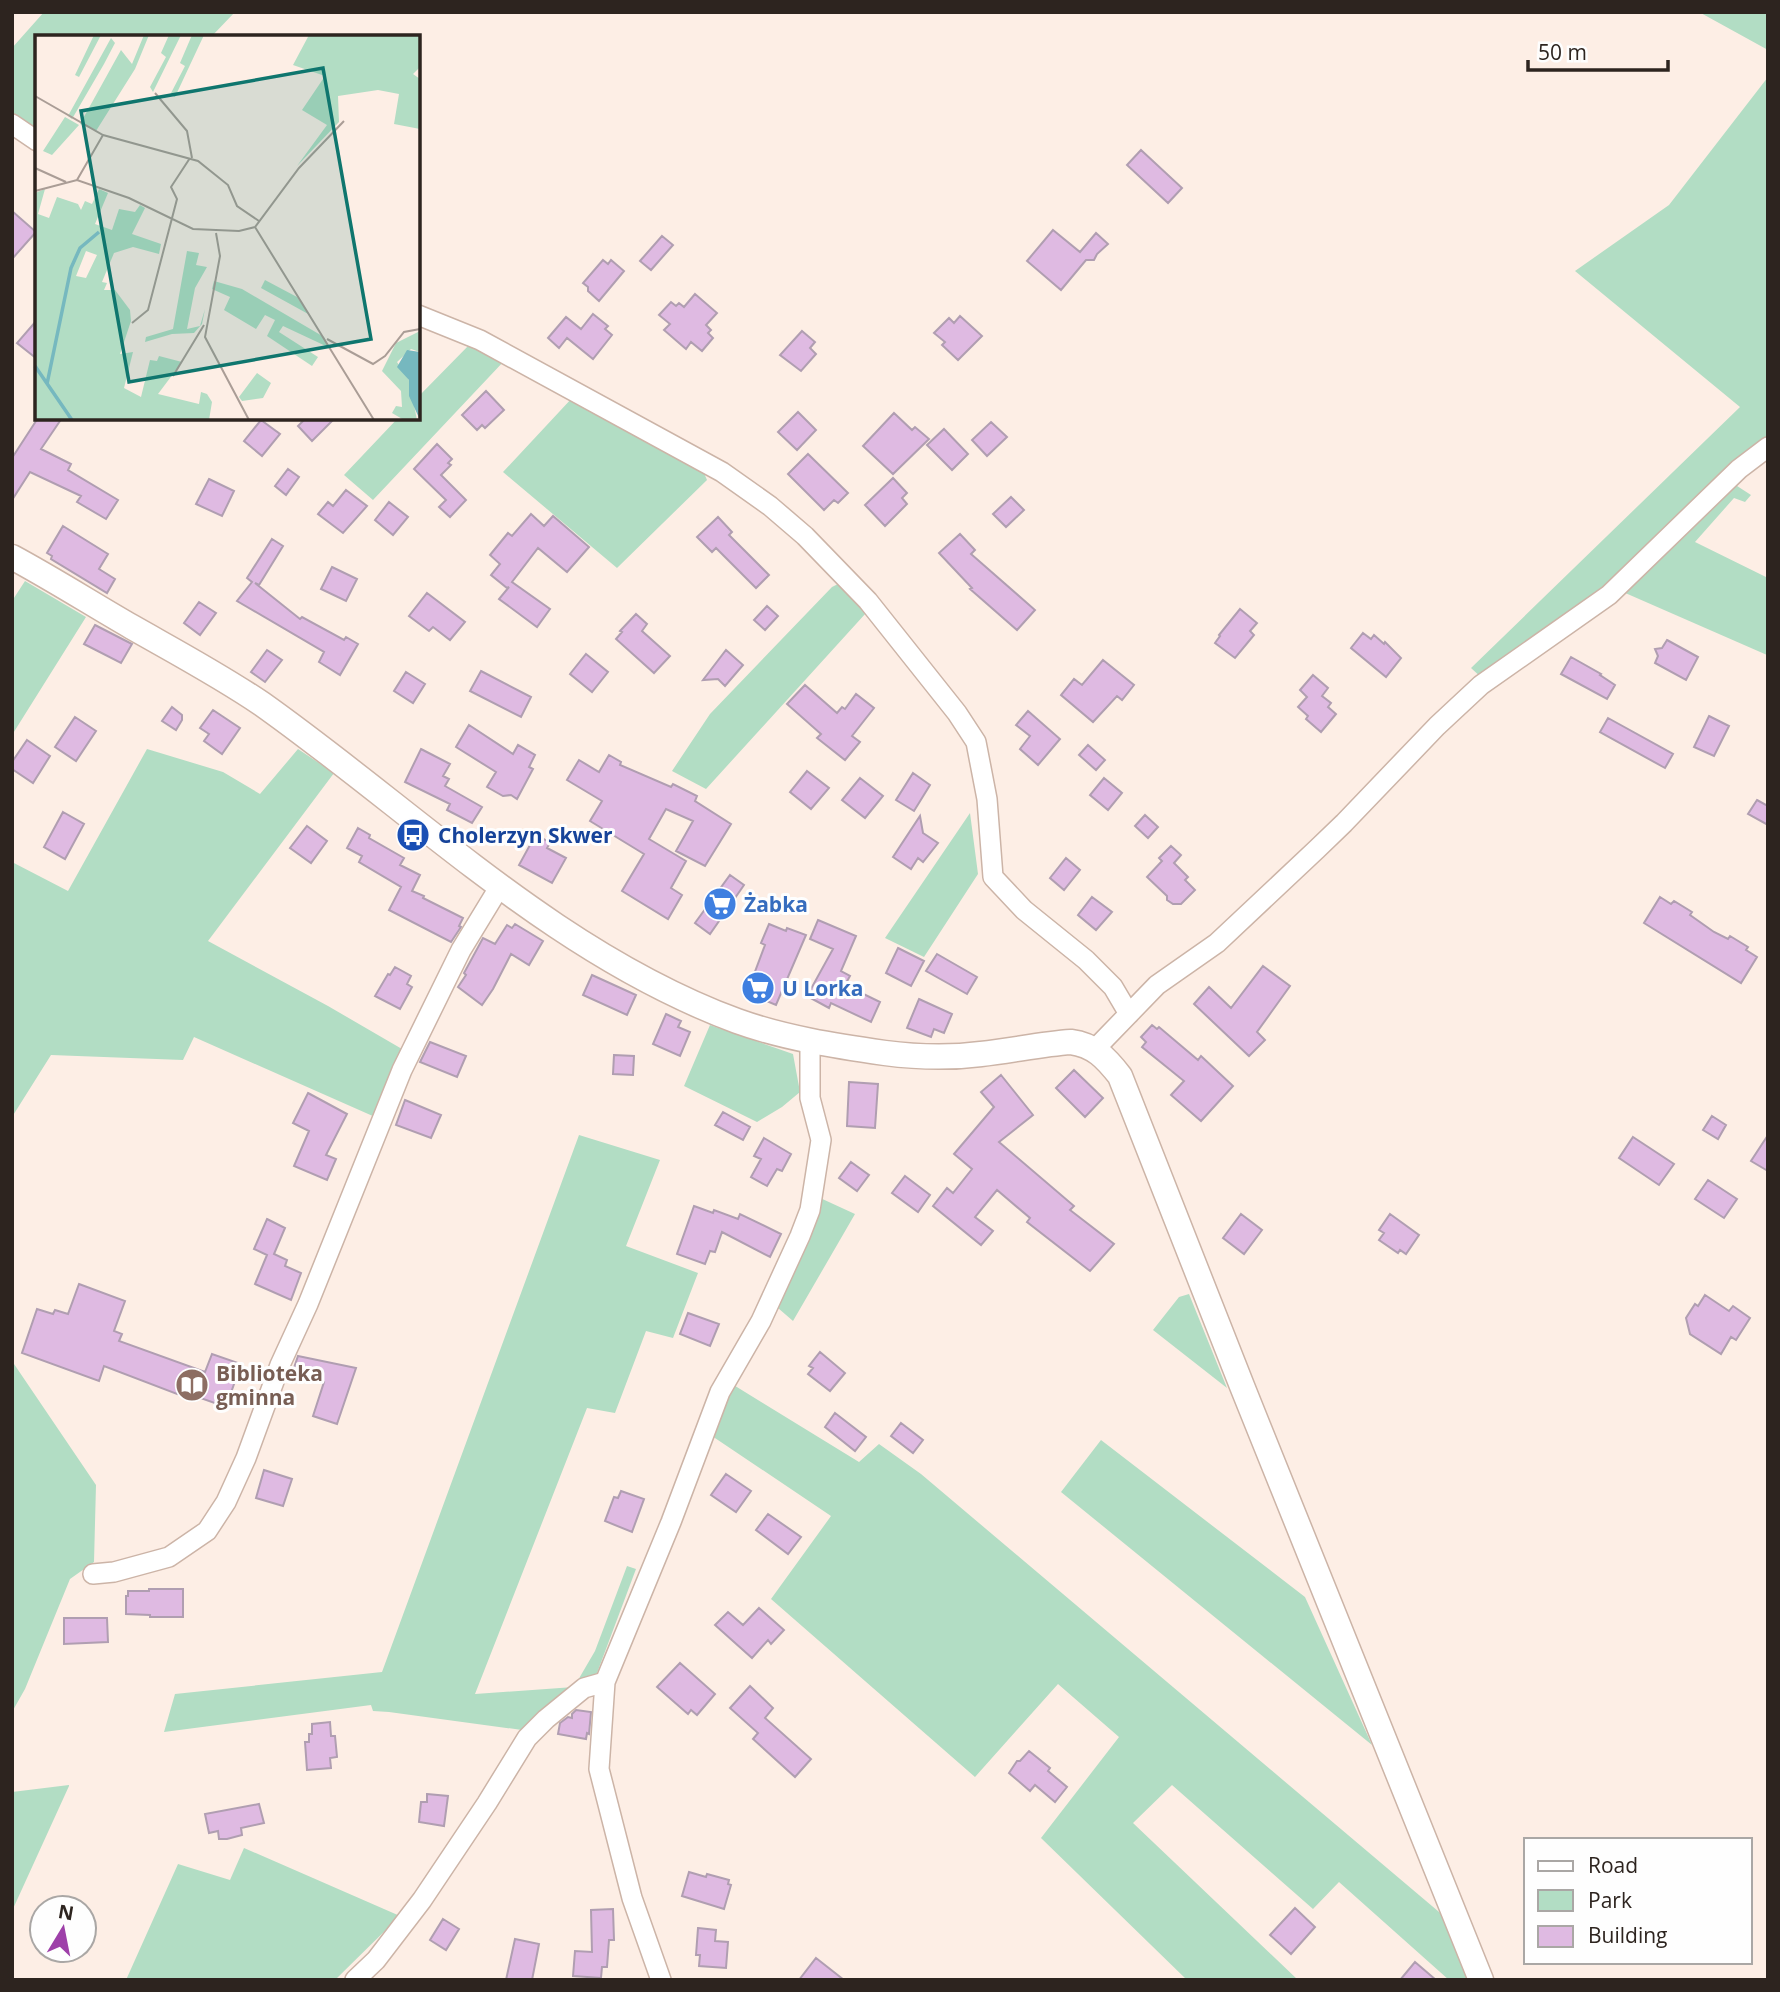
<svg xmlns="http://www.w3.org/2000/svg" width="1780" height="1992" font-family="'Open Sans',sans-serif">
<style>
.green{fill:#b2ddc4}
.building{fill:#dfbae2;stroke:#b09eb1;stroke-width:2}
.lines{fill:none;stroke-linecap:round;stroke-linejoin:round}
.minor-casing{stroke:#ccb4a7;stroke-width:22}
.tertiary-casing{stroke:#ccb4a7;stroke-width:27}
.minor{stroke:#fff;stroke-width:19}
.tertiary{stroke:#fff;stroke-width:24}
.labels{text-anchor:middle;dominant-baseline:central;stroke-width:6;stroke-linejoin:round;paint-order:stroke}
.transit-label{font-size:21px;font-weight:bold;fill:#164399;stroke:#fefefe;text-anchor:start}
.shop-label{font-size:21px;font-weight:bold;fill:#366cbe;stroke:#fefefe;text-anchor:start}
.education-label{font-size:21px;font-weight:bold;fill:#785e54;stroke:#fefefe;text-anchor:start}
.inset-river{fill:none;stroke:#76b8bf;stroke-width:3.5}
.inset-road{fill:none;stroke:#aa9d96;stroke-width:2}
.view{fill:#0f766e;fill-opacity:0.15;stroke:#0f766e;stroke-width:3.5}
.inset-edge{fill:none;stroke:#2d241f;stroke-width:3.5}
</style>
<rect width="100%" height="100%" fill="#fdeee5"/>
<path class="green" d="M44,12H235L211,37H37V132L12,115V48Z
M1699,12H1768V50Z
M1768,77V440L1596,595L1483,679L1471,668L1740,407L1575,271L1669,205Z
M471,343L505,360L373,500L344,475L398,418H418V397Z
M573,397L703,471L707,480L617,568L503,472Z
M1734,484L1751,495L1745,502L1734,498L1695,542L1768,578L1767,655L1623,592Z
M25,581L86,617L12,735V601Z
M840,583L866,613L706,789L672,771L710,714L832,587Z
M147,749L223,772L260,794L298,749L334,773L208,941L328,1006L402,1049L375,1117L194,1037L183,1060L51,1055L12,1117V862L68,891Z
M970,813L978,874L924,957L885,938Z
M710,1025L793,1054L800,1092L782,1107L757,1122L684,1086Z
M579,1135L660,1160L626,1246L698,1273L673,1338L646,1331L615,1413L587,1408L475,1694L574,1687L595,1651L627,1566L636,1569L597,1673L574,1687L522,1730L389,1712L373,1711L371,1705L164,1732L175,1694L382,1672Z
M818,1197L855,1214L793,1321L778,1308L810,1227Z
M1189,1294L1227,1388L1153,1330L1179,1297Z
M12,1361L96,1485L94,1562L70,1579L25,1689L12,1712Z
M732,1384L859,1462L879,1444L921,1474L1445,1917L1468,1980H1449L1339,1882L1313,1909L1172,1785L1133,1823L1298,1980H1187L1041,1838L1119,1737L1058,1684L975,1777L771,1599L831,1516L709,1434Z
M1101,1440L1305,1597L1372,1745L1061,1492Z
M69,1785V1786L12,1911V1792Z
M244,1848L400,1916L335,1980H126L178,1864L230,1880Z"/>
<path class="building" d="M1141,150L1182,188L1168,203L1127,165Z
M12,211L36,232L12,259Z
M1053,230L1080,252L1096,233L1108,244L1097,254L1094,260H1086L1061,290L1027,261Z
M662,236L673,245L651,270L640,261Z
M603,260L608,264L611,260L624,271L599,301L588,291V287L583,283Z
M695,294L717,313L706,325L711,330L708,333L713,338L702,351L691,342L686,349L664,330L670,324L659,315L671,302L676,306L679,303L684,307Z
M593,314L608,326L605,329L612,335L593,359L567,338L559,348L548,338L566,317L581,329Z
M960,316L982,336L958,360L942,345L945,342L934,333L949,318L954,323Z
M37,320V359L17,343Z
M802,331L815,342L810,348L816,354L801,371L780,355Z
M486,391L504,410L485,428L482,425L477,430L462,415Z
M798,412L816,430L797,450L778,432Z
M894,413L912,430L915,427L929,439L893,474L863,446Z
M38,418H62L41,449L71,464L68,470L118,500L106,519L77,502L81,496L30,472L12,500V458Z
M306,418H335L312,441L298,426Z
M261,420L280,434L262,456L244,441Z
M991,422L1007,437L987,456L972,440Z
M944,429L968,454L952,470L927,445Z
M437,444L452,459L448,463L451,465L441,475L466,500L450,517L439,507L446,500L414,469Z
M808,454L848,493L838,503L834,500L824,510L788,474Z
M288,469L299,477L286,495L275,486Z
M893,478L907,493L902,498L907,504L885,526L865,505Z
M209,479L234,491L222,516L196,504Z
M346,490L367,506L343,533L318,514L328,502L333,506Z
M1011,497L1024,510L1006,527L993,514Z
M389,502L408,517L393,535L375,520Z
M531,514L544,526L553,516L589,547L567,572L538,548L512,582L550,609L537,627L499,599L509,587L507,588L491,575L500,564L490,555L508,533L512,536Z
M718,517L732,532L729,535L769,575L756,588L716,548L712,552L697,537Z
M63,526L108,554L99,569L115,579L107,593L51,559L52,556L47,553Z
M960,534L975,550L971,554L1035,610L1017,630L970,589L972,588L939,553Z
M272,539L283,546L259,585L255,583L300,619L302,617L344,640L346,637L358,644L340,675L319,662L324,652L237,601L252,582L247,578Z
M332,567L357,579L346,601L321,589Z
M427,593L465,622L450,640L433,627L429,631L409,616Z
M199,602L216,613L200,635L184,623Z
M767,606L778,616L765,630L754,620Z
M1240,609L1257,623L1250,631L1254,635L1235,658L1215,643L1220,636L1219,635Z
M636,614L647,624L642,631L670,656L654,673L616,639L622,632L620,631Z
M95,625L132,644L121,663L84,644Z
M1363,633L1371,639L1374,635L1384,644L1385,642L1401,658L1386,677L1351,648Z
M1667,640L1698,657L1686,680L1655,663L1658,656L1655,649L1662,648Z
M267,650L282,660L265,682L251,672Z
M726,650L743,665L725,686L718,679L703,680Z
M586,654L608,672L592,692L570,674Z
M1571,657L1601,674L1600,675L1615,685L1607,699L1561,674Z
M1103,660L1134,685L1122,700L1117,696L1093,722L1061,695L1074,679L1082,685Z
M481,671L531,697L521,717L470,691Z
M406,672L425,684L413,703L394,691Z
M1313,675L1328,688L1322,696L1331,703L1328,707L1336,714L1321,732L1306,719L1308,716L1298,707L1307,697L1300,690Z
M805,685L837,713L842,707L845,709L856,694L874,708L852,736L860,742L845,760L817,738L821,734L787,704Z
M172,707L182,715V720L176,730L162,721Z
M213,710L240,728L222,754L204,741L209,734L200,728Z
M1028,711L1060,739L1038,765L1020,749L1030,736L1016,725Z
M1709,716L1729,726L1714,756L1694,747Z
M75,717L96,731L76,761L55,747Z
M1608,718L1673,754L1665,768L1600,732Z
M469,725L513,754L518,745L535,755L529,767L533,769L517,799L511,795L503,796L487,787L496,772L456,747Z
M27,740L50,756L33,783L12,769V762Z
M1088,745L1105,760L1096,770L1079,755Z
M421,749L450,764L443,776L449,779L445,786L482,807L472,823L447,810L450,804L405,782Z
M609,755L621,762L620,765L671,787L673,784L697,796L695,801L731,824L705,866L676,851L693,821L666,809L649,839L686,861L671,888L682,895L668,919L622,891L644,854L590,821L602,801L567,780L579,760L599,772Z
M807,771L829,788L811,809L790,792Z
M913,773L930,785L914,811L896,800Z
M860,778L883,796L865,818L842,800Z
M1104,778L1122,793L1108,810L1090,795Z
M1757,800L1768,806V825L1748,814Z
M63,812L84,824L65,859L44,847Z
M1145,815L1158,827L1148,838L1135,826Z
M920,816L923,833L938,843L923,862L918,858L911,869L893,857Z
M307,826L327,841L311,863L290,848Z
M358,828L370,835L369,838L404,858L400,865L420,875L412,891L424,896L423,898L463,918L459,926L461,927L451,942L389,910L401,887L359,862L362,856L347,848Z
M536,834L550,843L547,848L566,858L552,883L519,865Z
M1171,846L1181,855L1174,863L1188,877L1185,880L1195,890L1181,904H1173L1167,900V896L1147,877L1162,861L1159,858Z
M1066,858L1080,870L1064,890L1050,878Z
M730,875L744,885L710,934L695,923Z
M1092,897L1112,912L1096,930L1078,915Z
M1660,897L1671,904L1674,901L1692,912L1690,915L1714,932L1728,939L1730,936L1748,947L1746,950L1757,957L1741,983L1644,923Z
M818,920L856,936L841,971L850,976L845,985L880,1002L871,1022L831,1003L829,1008L807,996L833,949L810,939Z
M515,924L543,941L529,965L511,954L493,989L482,1005L458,987L466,975L464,973L483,938L495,944L507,925L512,928Z
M769,924L786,931L787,928L806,935L776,1005L747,993L765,945L761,943Z
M898,948L924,961L911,986L886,973Z
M937,954L977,977L967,994L926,971Z
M1263,966L1290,986L1257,1032L1265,1040L1249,1056L1194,1004L1209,987L1231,1008Z
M395,967L411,976L407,984L412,987L400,1009L375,996L388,974L390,975Z
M592,975L636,995L627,1015L583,995Z
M919,999L952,1014L944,1033L934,1029L931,1037L907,1028Z
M666,1014L681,1021L678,1027L690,1032L680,1056L653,1044Z
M1152,1025L1157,1029L1159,1027L1198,1060L1201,1056L1233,1086L1201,1121L1171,1095L1184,1081L1142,1047L1146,1042L1141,1037Z
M430,1042L466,1056L457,1077L420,1062Z
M614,1055L634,1056L633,1075L613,1074Z
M1074,1070L1103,1098L1085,1117L1056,1088Z
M1001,1075L1033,1115L999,1142L1074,1206L1070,1210L1114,1244L1090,1271L1027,1222L1030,1218L997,1190L975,1217L993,1231L981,1245L933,1206L947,1188L953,1193L972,1169L954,1154L994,1107L981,1092Z
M849,1082L878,1084L875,1128L847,1126Z
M308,1093L347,1114L326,1155L336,1159L327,1180L294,1166L309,1131L293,1123Z
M405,1100L441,1115L431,1138L396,1125Z
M723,1112L750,1127L743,1140L715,1125Z
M1712,1116L1726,1125L1718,1139L1703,1130Z
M1768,1135V1171L1751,1161Z
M1633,1137L1674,1164L1659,1185L1619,1158Z
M764,1138L791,1154L782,1171L777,1169L767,1186L751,1177L761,1159L754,1156Z
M851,1162L869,1175L857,1191L839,1178Z
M905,1176L930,1195L918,1212L892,1193Z
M1708,1180L1737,1199L1724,1218L1695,1199Z
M694,1206L713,1213L714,1210L738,1219L740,1214L781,1234L770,1257L722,1232L715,1252L710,1251L705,1264L677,1254Z
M1241,1214L1262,1230L1244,1254L1223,1238Z
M1390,1214L1419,1235L1406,1254L1400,1250L1398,1253L1379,1240L1384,1233L1379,1230Z
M267,1219L285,1228L274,1254L287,1260L285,1266L301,1273L291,1300L255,1284L267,1255L254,1249Z
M79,1284L125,1301L114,1331L122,1334L119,1341L205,1372L212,1354L241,1364L226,1407L178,1390L177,1394L104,1366L99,1381L22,1353L37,1309L53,1314L55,1310L68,1314Z
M1705,1295L1729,1311L1733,1306L1750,1318L1736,1340L1731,1337L1721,1354L1690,1334L1686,1318L1695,1304L1698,1306Z
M688,1313L719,1324L710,1346L680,1334Z
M820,1352L845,1373L830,1391L808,1374L813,1368L809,1366Z
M298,1356L356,1368L337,1424L313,1416L324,1382L293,1371Z
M835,1413L866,1437L855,1451L825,1427Z
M901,1423L923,1440L913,1453L891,1436Z
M264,1470L292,1479L283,1506L256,1498Z
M726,1474L751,1491L736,1512L711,1495Z
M621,1491L644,1499L632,1532L605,1521L614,1497L618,1498Z
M768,1514L801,1537L788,1554L756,1530Z
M149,1589H183V1617H150V1615L126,1614V1596H128V1591H149Z
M759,1608L784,1630L771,1644L768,1640L752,1658L715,1625L728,1612L743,1625Z
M64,1618H107L108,1642L64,1644Z
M680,1663L715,1694L697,1715L691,1710L688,1714L657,1687Z
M750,1686L773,1708L765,1718L811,1759L795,1777L753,1739L758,1733L730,1708Z
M576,1710L591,1712L589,1734L587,1733L586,1739L558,1734L560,1723L568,1717L572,1718V1714Z
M330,1722L331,1736H335L337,1757L330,1758L331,1768L307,1770L305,1742H309V1734H312V1724Z
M1029,1751L1050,1768L1048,1771L1067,1787L1055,1802L1035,1785L1030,1791L1009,1773L1017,1761H1020Z
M427,1794L448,1796L444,1826L419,1822L421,1802H427Z
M259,1804L264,1823L241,1828L242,1835L227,1839H219L218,1831L209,1833L205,1814Z
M689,1872L706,1877L707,1874L729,1880L728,1884L731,1885L724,1909L682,1896Z
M1295,1908L1315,1927L1291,1954L1270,1935Z
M613,1909L614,1940H609L607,1967H602L601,1978L573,1976L575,1951L592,1952L591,1910Z
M443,1919L459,1929L446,1950L430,1940Z
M698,1928L716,1930L715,1941L728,1942L726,1968L699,1966L700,1955H696Z
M515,1939L539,1944L532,1980H506Z
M816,1958L844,1980H799Z
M1415,1962L1436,1980H1400Z"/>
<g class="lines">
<defs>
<path id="minor" d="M12,124L37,141
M418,315L480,340L722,472L770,506L805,536L868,601L957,713L976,742L987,799L993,877L1024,910L1086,960L1113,987L1129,1014
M1095,1049L1157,985L1217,943L1317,849L1344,823L1437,726L1481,685L1609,595L1739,469L1768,447
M93,1574L114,1572L169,1557L207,1531L226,1502L246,1458L280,1365L308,1304L402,1070L461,950L500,886
M355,1980L376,1960L422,1900L487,1803L527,1738L546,1719L584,1688L605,1682
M661,1980L632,1898L599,1769L605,1682L671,1522L720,1392L761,1321L800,1236L810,1210L821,1140L810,1098V1040"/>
<path id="tertiary" d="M12,557C53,579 92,604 132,627C176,652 221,676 262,704C417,814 556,954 737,1021C784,1038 836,1046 885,1053C916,1057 950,1058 981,1054C1011,1051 1041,1044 1071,1042C1094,1045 1106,1058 1120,1076L1242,1386L1481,1980"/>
</defs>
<use href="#minor" class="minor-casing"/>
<use href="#tertiary" class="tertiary-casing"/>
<use href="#minor" class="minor"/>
<use href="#tertiary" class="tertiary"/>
</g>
<defs>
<symbol id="bus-disc" viewBox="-11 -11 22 22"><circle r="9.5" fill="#1a4fb4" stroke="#fefefe"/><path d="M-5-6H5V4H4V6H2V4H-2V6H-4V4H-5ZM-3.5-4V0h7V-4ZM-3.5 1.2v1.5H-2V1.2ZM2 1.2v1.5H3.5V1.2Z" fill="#fff"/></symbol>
<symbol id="supermarket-disc" viewBox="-11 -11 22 22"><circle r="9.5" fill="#3f7fe0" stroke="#fefefe"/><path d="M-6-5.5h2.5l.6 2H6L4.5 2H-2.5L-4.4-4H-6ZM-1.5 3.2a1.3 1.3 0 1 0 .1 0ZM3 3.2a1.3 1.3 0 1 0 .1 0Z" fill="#fff"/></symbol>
<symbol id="library-disc" viewBox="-11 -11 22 22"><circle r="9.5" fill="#8d6e63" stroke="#fefefe"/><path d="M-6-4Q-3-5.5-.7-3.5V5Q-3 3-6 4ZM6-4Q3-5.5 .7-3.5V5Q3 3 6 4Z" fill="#fff"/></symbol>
</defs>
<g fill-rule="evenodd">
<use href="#bus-disc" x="394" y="816" width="38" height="38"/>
<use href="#supermarket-disc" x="701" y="885" width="38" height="38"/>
<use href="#supermarket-disc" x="739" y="969" width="38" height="38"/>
<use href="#library-disc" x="173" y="1366" width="38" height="38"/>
</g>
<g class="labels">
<g class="transit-label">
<text x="438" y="835">Cholerzyn Skwer</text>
</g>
<g class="shop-label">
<text x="744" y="904">Żabka</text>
<text x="782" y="988">U Lorka</text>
</g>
<g class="education-label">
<text x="216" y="1373">Biblioteka<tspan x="216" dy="24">gminna</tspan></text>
</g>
</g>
<g transform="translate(35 35)">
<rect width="385" height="385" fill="#fdeee5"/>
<path d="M59,0H66L44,42L40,40ZM109,0H114L100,34L61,96L45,89L86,15L97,29ZM134,0H146L118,57L115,52L131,22L126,18ZM157,0H169L140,62L135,60L150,31L145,28ZM274,0H385V32L378,39L385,44V94L359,89L364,59L343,55L303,61L304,87L262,131L292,90L267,75L290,41L258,30ZM76,3L80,8L69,29L37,84L33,81ZM30,82L44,90L17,120L8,116ZM10,154L3,179L14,183L22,162L43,169L46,175L50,166L57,169L64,154L73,158L60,189L77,195L84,174L100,177L105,170L110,173L97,199L126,209L124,219L98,212L79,218L67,247L72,248L69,255H80L95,275L96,286L85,319L98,317L89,353L106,362L115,325L122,326L124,321L147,327L123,359L164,369L166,357L172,359L177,367L174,385H0V158ZM51,216L62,220L51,243L41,241ZM152,216L164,218L161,230L172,232L160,253L152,294L165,291L170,274L167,289L159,298L137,299L110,307L111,302L138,294ZM230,245L262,262L275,280L226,253ZM179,246L207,254L289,302L295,313L248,291L244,297L283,322L277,331L232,301L240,285L230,280L221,294L189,275L195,262L177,254ZM385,296V317L376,314L362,327L374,345L382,385H369L357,378L361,371L367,372L366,356L347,336L361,308ZM222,338L236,348L228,363L207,366L204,362Z" fill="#b2ddc4" fill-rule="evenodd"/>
<path d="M372,315L385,317V385L374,361V345L362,332Z" fill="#76b8bf"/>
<path class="inset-river" d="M0,331L37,385M12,349L36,233L45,213L64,197"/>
<path class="inset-road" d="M120,58L152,96L157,123M0,61L68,100L163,126L193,150L202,171L224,186M0,133L31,147M42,145L68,100M0,156L42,145L94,163L158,194L204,196L220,192L264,133L309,86M220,192L339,385M181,198L185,221L170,302L214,385M97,288L113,275L142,164L136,152L155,123M292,304L338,329L350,321L369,297L385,294M138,341L169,290"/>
<path class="view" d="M288,33L336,304L94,347L46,76Z"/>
<rect width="385" height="385" class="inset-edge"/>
</g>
<rect width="1780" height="1992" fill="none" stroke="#2d241f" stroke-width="28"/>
<rect x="1524" y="1838" width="228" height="126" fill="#fefefe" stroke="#aaa7a5" stroke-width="2"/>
<rect x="1538" y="1861" width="35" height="10" fill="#ffffff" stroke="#aaa7a5" stroke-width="2"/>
<text x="1588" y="1873" font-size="21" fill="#2d241f">Road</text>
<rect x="1538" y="1890" width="35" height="21" fill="#b2ddc4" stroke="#aaa7a5" stroke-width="2"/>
<text x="1588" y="1908" font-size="21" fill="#2d241f">Park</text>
<rect x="1538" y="1926" width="35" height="21" fill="#dfbae2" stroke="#aaa7a5" stroke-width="2"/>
<text x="1588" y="1943" font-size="21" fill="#2d241f">Building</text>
<g transform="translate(63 1929) rotate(10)"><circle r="33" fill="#fefefe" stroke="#aaa7a5" stroke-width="2"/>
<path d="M0-5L12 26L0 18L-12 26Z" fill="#9e40a9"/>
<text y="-10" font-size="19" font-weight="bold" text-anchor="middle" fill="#2d241f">N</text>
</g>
<path d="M1528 60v10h140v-10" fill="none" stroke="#2d241f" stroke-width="3.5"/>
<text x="1538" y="60" font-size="21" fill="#2d241f" stroke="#fefefe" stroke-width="5" paint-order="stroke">50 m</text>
</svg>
